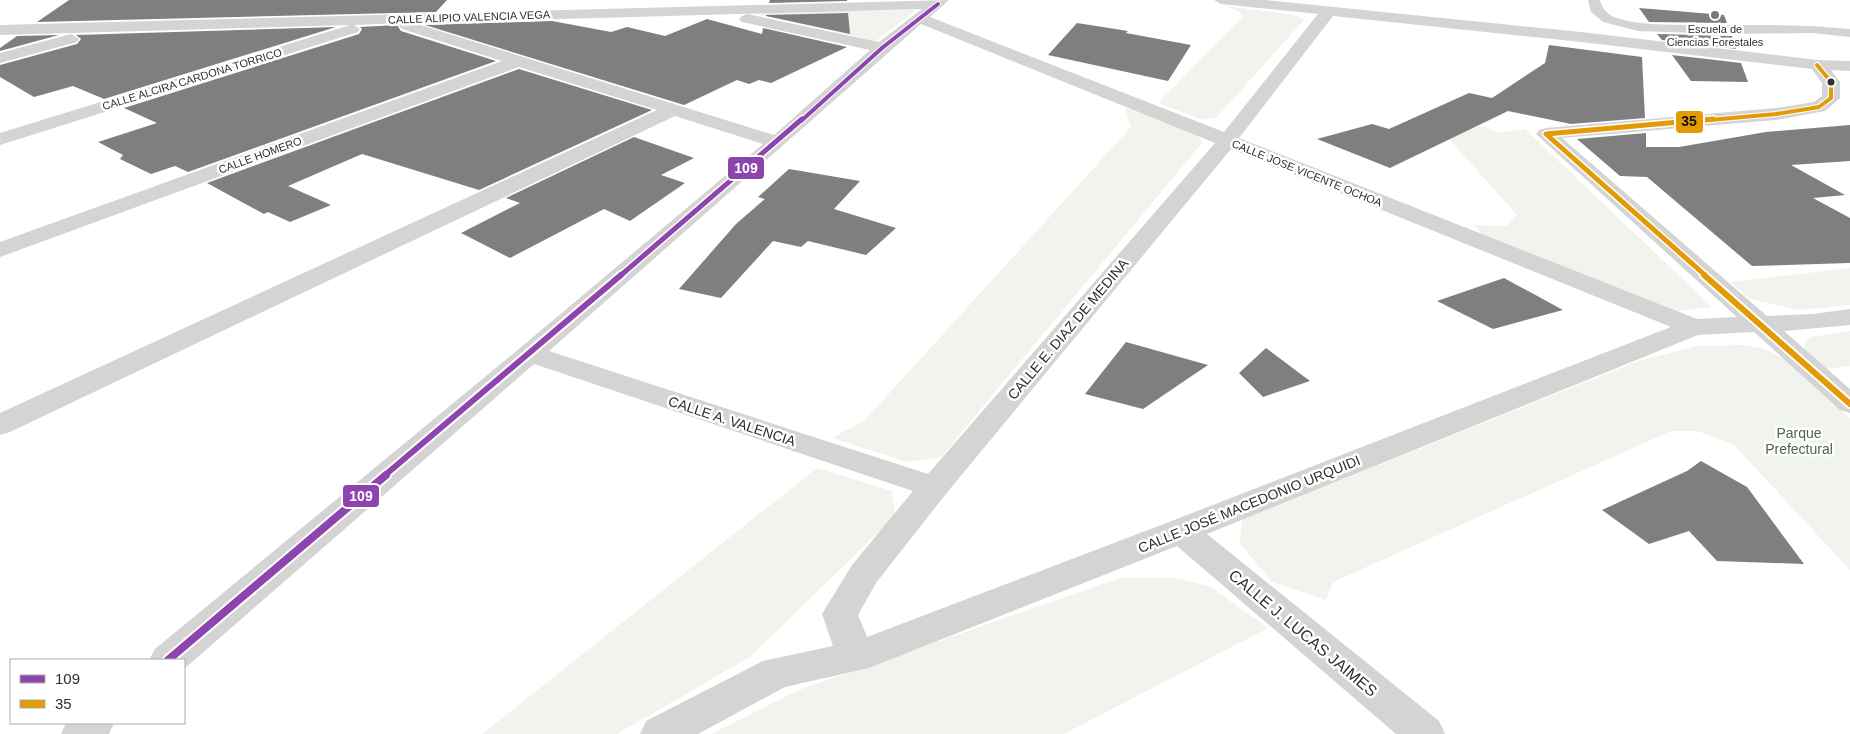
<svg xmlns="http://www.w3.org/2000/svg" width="1850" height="734" font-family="Arial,sans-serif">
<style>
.green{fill:#f1f4ed}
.building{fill:#7f7f7f}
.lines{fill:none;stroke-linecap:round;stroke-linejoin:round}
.lane{fill:#d4d4d4;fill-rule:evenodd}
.street{fill:#d4d4d4;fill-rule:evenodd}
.bus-1-far3-casing{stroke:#fff;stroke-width:6}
.bus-1-far2-casing{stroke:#fff;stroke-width:8}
.bus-1-far1-casing{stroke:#fff;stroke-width:10}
.bus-1-casing{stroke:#fff;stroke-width:12}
.bus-2-far2-casing{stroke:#fff;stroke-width:6}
.bus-2-far1-casing{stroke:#fff;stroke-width:8}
.bus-2-casing{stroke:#fff;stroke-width:10}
.bus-1-far3{stroke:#8e44ad;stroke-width:4}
.bus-1-far2{stroke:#8e44ad;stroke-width:5}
.bus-1-far1{stroke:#8e44ad;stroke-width:6}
.bus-1{stroke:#8e44ad;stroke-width:8}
.bus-2-far2{stroke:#e39a05;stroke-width:4}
.bus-2-far1{stroke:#e39a05;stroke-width:5}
.bus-2{stroke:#e39a05;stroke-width:6}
.poi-dot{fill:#787878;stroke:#fff;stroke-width:2}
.bus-dot{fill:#2f2f2f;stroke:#fff;stroke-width:2}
.labels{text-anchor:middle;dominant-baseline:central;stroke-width:5;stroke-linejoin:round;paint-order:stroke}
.far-street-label{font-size:11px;fill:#2f2f2f;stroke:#fff}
.far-poi-label{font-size:11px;fill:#2f2f2f;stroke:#fff}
.street-label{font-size:14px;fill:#2f2f2f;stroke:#fff}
.park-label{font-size:14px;fill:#516642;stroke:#fff}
.near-street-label{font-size:16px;fill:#2f2f2f;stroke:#fff}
.line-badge{stroke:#fff;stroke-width:2}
.badge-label{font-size:14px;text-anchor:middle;font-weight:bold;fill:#fff}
.pale-badge-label{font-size:14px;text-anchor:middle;font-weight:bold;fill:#111}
</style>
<rect width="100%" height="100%" fill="#fff"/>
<path class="green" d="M1224,6L1296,15L1304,20L1216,118L1200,119L1158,103L1243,17L1240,12Z
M916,10L876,41L748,12Z
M1125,108L1197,133L1202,143L941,457L907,462L832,438L865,420L1131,127Z
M1485,126L1496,133L1525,129L1712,307L1677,311L1487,240L1474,225L1507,226L1517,215L1441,130Z
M1850,268V305L1799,310L1750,299L1730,282Z
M1850,331V366L1824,369L1803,348L1810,337Z
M1743,345L1765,349L1789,362L1850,418V570L1733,444L1697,431H1671L1333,582L1326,600L1272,582L1240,544L1242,520L1638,361L1697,346Z
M817,468L892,491L895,516L750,657L617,734H482Z
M1120,578H1175L1209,586L1268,628L1064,734H711L799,690Z"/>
<path class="building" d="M69,0H447L436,12L37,22Z
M770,0H847V1L769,3Z
M1639,8L1724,15L1727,23L1649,22Z
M848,13L850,34L766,16V15Z
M707,19L762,34L763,28L847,47L771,83L759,80L749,84L737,80L684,105L425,25L552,21L611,32L627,27L665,36Z
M1077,23L1128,31L1126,33L1191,45L1168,81L1048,55Z
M397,25L401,31L496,61L188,172L175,166L151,174L120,159L123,155L98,142L157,123L124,108L359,34L362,29L360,27Z
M336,27L104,99L73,86L34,97L0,77V65L77,44L81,39L76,35Z
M1657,34L1732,36L1736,49L1662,40Z
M59,35L0,51V48L17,36Z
M1549,45L1642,57L1645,118L1571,124L1508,111L1390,168L1317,139L1372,124L1389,129L1469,93L1492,98L1545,63Z
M1672,55L1741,63L1748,82L1691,81Z
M519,69L652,110L479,190L362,154L288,186L331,205L290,222L268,212L264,214L207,183Z
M1850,125V161L1791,165L1845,195L1813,198L1850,218V263L1752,266L1647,177L1620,176L1577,139L1646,133V147H1679L1766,132Z
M634,137L694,158L661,175L685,183L630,221L604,209L510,258L461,233L520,203L506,198Z
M789,169L860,181L834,209L896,228L866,255L808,241L801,247L773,241L721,298L679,289L736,224L765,199L758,197Z
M1504,278L1563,310L1493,329L1437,301Z
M1126,342L1208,365L1143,409L1085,394Z
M1266,348L1310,381L1263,397L1239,373Z
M1701,461L1747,487L1804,564L1717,561L1689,531L1649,544L1602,510L1687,471Z"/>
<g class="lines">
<path class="lane" d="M1588,0H1600C1602,8 1606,13 1614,17C1635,25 1660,24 1682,25C1738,26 1794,23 1850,29V37L1812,33L1723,34L1638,31L1603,22L1591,12Z"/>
<path class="street" d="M949,0L930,17L1224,132L1318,14L1221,4L1214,0H1264L1581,32L1817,60L1850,61V71L1831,70L1840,82V98L1825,111L1776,120L1562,138L1767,316L1813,314L1850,309V325L1784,331L1850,389V413L1840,410L1754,332L1698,335L1207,534L1439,721L1445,734H1396L1177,546L869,668L785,687L698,734H640L646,721L763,661L833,646L822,614L852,565L913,491L534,364L184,669V660H149L155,649L520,348L763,144L675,116L10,432L0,435V413L657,110L519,67L0,257V242L502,61L402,29L399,26L401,23L354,25L360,29L358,32L0,145V133L350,25L0,35V25ZM922,9L879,42L747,14L742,16L739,19L742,22L870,50L774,135L414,23ZM1333,16L1581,42L1812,69L1822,83V96L1814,102L1776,108L1546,128L1539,130L1536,134L1737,317L1697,319L1239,138ZM921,24L1215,143L928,474L549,351ZM1231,149L1671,327L1169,522L867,637L858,615L876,583L945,495Z
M71,34L79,39L77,42L0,63V53Z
M66,723H114L109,734H61Z"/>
<defs>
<path id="bus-1-far3" d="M801,121L882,48L938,4"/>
<path id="bus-1-far2" d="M620,276L802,119"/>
<path id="bus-1-far1" d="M384,476L621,275"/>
<path id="bus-1" d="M168,660L386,475"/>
<path id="bus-2-far2" d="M1699,121L1776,114L1819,107L1831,98V82L1817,65"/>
<path id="bus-2-far1" d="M1706,276L1546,134L1713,119"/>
<path id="bus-2" d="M1704,275L1850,404"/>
</defs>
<use href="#bus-1-far3" class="bus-1-far3-casing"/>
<use href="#bus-1-far2" class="bus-1-far2-casing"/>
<use href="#bus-1-far1" class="bus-1-far1-casing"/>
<use href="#bus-1" class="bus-1-casing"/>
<use href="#bus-2-far2" class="bus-2-far2-casing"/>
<use href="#bus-2-far1" class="bus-2-far1-casing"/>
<use href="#bus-2" class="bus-2-casing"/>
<use href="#bus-1-far3" class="bus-1-far3"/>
<use href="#bus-1-far2" class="bus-1-far2"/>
<use href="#bus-1-far1" class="bus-1-far1"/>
<use href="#bus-1" class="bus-1"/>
<use href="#bus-2-far2" class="bus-2-far2"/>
<use href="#bus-2-far1" class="bus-2-far1"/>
<use href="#bus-2" class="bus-2"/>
</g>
<circle class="poi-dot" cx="1715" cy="15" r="5"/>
<circle class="bus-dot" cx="1831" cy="82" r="4.5"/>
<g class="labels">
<g class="far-street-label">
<text transform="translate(469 17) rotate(-2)">CALLE ALIPIO VALENCIA VEGA</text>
<text transform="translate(192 79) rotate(-17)">CALLE ALCIRA CARDONA TORRICO</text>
<text transform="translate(260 155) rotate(-20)">CALLE HOMERO</text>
<text transform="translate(1307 173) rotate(22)">CALLE JOSE VICENTE OCHOA</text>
</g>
<g class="far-poi-label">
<text x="1715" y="29">Escuela de<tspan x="1715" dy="13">Ciencias Forestales</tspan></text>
</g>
<g class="street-label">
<text transform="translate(1068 329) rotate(-50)">CALLE E. DIAZ DE MEDINA</text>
<text transform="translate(732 421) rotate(18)">CALLE A. VALENCIA</text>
<text transform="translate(1249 504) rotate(-22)">CALLE JOSÉ MACEDONIO URQUIDI</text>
</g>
<g class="park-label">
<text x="1799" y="433">Parque<tspan x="1799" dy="16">Prefectural</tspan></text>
</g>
<g class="near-street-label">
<text transform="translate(1303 633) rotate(40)">CALLE J. LUCAS JAIMES</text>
</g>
</g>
<g class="line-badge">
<rect x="1675" y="110" width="29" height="24" rx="5" fill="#e39a05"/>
<rect x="727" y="156" width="38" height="24" rx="5" fill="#8e44ad"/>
<rect x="342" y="484" width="38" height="24" rx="5" fill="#8e44ad"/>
</g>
<g class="badge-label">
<text x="746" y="173">109</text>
<text x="361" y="501">109</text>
</g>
<g class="pale-badge-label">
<text x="1689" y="126">35</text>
</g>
<rect x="10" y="659" width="175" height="65" fill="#ffffff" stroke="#acacac"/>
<rect x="20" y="675" width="25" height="8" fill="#8e44ad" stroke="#acacac"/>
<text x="55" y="684" font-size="15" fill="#2f2f2f">109</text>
<rect x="20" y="700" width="25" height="8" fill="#e39a05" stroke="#acacac"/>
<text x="55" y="709" font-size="15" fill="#2f2f2f">35</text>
</svg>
